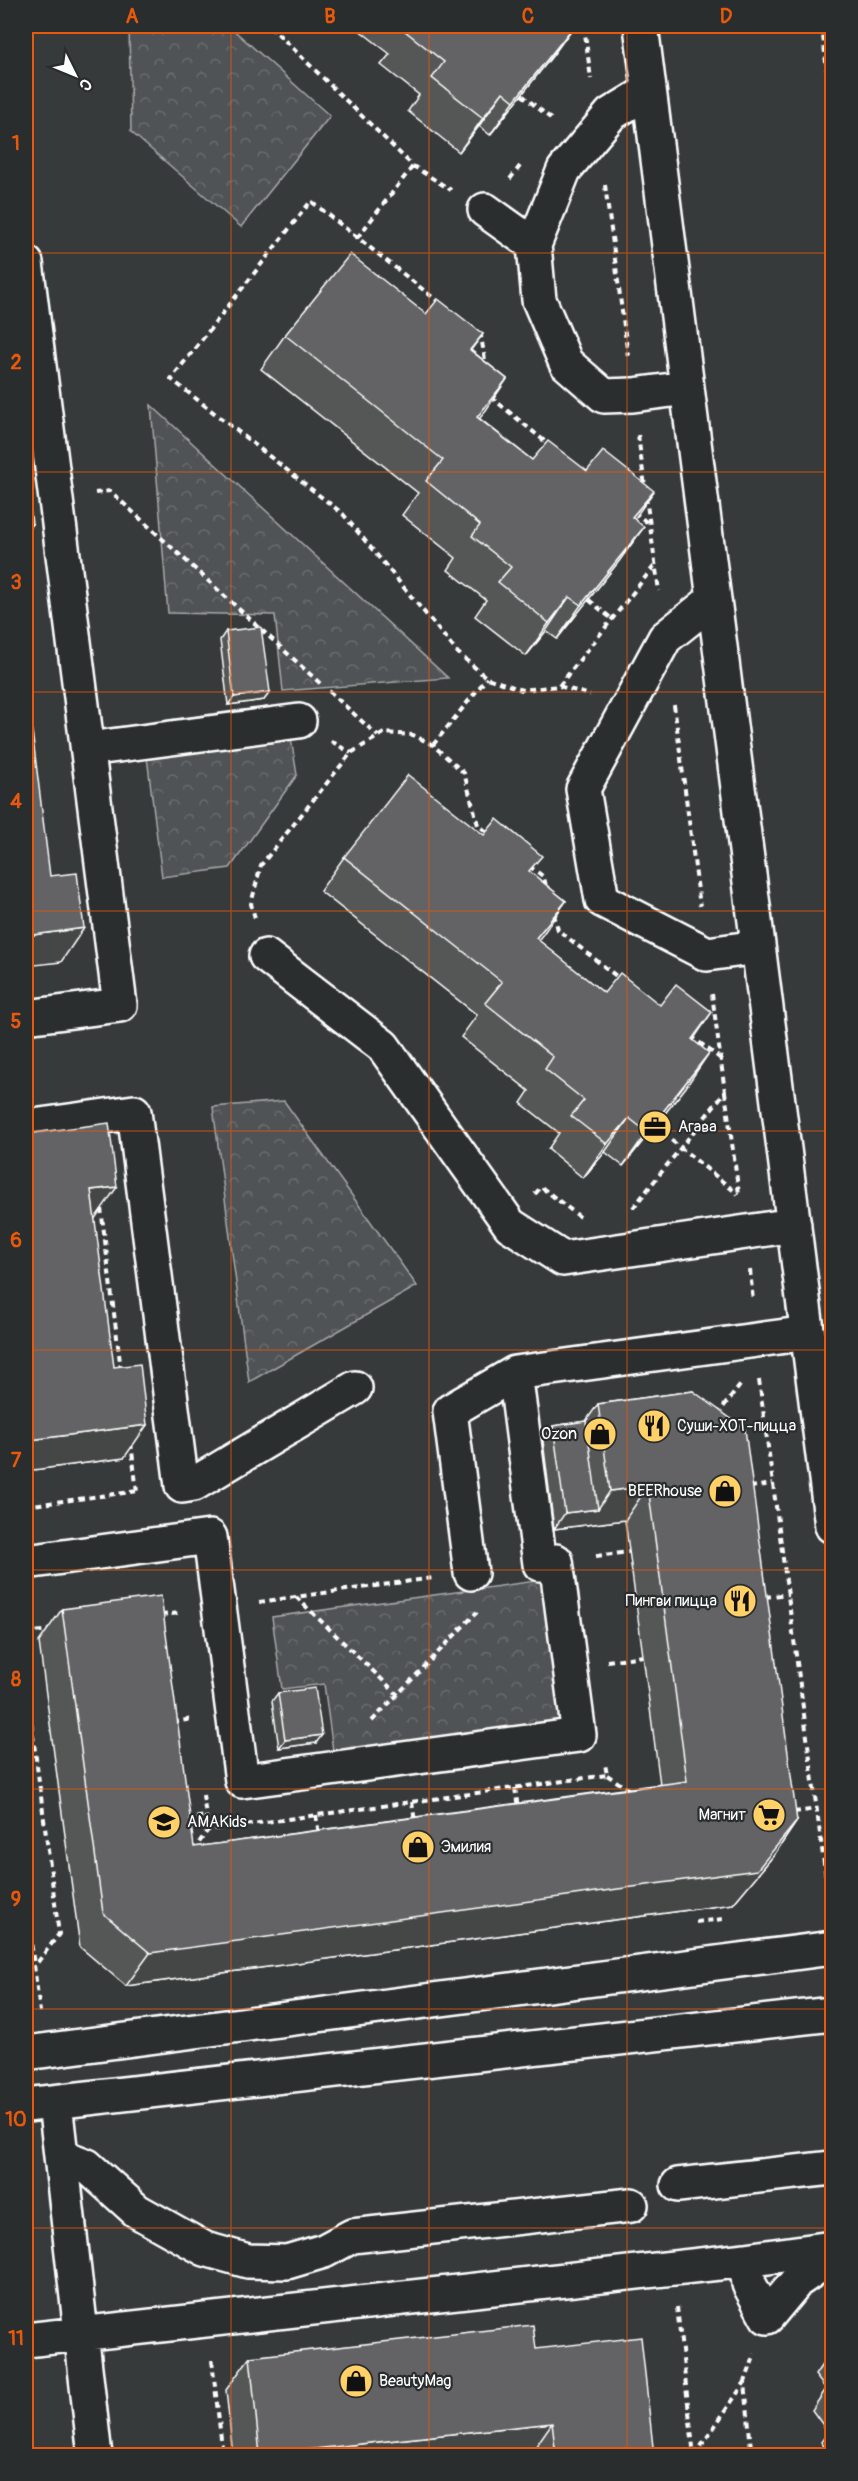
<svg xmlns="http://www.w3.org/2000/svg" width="858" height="2481" font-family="Pangolin,sans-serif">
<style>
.forest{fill:url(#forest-crowns);stroke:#a8a9aa;stroke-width:1.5}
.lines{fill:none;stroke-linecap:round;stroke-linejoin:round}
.minor-casing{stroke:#fff;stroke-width:38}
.path{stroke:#fff;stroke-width:4;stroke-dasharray:6 4.5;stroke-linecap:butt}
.minor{stroke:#2a2d2e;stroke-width:33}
.wall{fill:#555657;stroke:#fff;stroke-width:1.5}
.shaded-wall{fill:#454647;stroke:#fff;stroke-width:1.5}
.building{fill:#636465;stroke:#fff;stroke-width:1.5}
.grid{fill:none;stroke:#e8590c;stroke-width:1.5;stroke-opacity:0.55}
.labels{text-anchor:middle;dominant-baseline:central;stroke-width:4.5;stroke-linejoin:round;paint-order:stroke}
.poi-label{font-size:16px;fill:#fff;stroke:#2a2d2e;text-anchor:start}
.neatline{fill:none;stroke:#e8590c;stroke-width:2}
.grid-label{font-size:20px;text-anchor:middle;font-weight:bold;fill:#e8590c}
</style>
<defs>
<pattern id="forest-crowns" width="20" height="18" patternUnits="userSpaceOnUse" patternTransform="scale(1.5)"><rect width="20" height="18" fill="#505354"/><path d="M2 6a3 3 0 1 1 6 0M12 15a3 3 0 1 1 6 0" fill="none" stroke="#6a6d6e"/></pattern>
</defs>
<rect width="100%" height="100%" fill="#373a3b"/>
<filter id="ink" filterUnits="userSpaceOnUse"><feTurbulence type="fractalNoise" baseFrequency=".0167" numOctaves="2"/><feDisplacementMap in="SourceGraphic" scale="12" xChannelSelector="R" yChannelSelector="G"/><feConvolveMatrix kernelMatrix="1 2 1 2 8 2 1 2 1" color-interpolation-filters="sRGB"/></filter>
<g filter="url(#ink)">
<path class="forest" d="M129,26H229L330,116L241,227L131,132Z
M151,405L448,678L283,691L275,615L168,613Z
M291,738L297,775L230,868L162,877L147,757Z
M284,1101L417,1286L249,1382L213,1107Z
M544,1580L563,1727L334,1758L324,1684L282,1689L272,1617Z"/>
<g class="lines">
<defs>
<path id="minor" d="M641,26L832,1526
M649,91L611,114L564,170L534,245L539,300L566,363L604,396L633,395L687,388
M485,210L534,245
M26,263L120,1005L26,1017
M714,599L665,638L583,789L602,900L707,954L758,947
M88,749L299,721
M266,956L383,1046L510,1225L563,1259L794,1225
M26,1127L134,1112L182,1486L194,1484L355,1388
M26,1562L210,1537L242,1781L579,1735L556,1561L540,1564L515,1373L808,1333
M471,1573L450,1411L515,1373
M26,2053L832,1948
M55,2103L95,2456
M26,2105L832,2014
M61,2156L87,2166L137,2211L205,2249L248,2261L287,2262L324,2251L352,2236L631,2205
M678,2185L832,2168
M746,2260L749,2284L767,2317L797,2281L832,2257
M26,2340L746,2260L832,2248"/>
</defs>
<use href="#minor" class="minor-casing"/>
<path class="path" d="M270,26L413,166L451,190
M584,26L591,79
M822,26L832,118
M522,95L554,121
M510,179L520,166
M605,185L628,356
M357,238L413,166
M440,303L311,201L171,379L343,514L458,653L487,678L522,690L559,686L590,695
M478,334L481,336L486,366
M491,397L548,444
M638,435L645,487
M95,493L110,491L323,686
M646,497L659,591
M634,512L649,524
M589,600L612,619
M559,686L655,565
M329,691L378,736
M674,705L700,906
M331,741L351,753
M433,745L487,678
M529,866L544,877L546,887
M554,914L558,930L620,979
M255,918L251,904L261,865L351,753L384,733L413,735L433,745L464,773L478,825L491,835
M691,1036L721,1059
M725,1092L739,1194
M655,1127L738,1194
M535,1194L541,1187L580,1217
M101,1208L121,1370
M633,1208L725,1092L712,994
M750,1270L753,1301
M759,1380L830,1908
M717,1415L742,1383
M131,1443L137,1492
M750,1487L773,1484
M26,1506L138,1491
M596,1556L629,1552
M296,1597L398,1695
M765,1597L788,1594
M259,1602L433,1578
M161,1615L180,1613
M26,1633L49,1630
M607,1661L643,1656
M26,1682L59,1934L34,1967
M372,1721L477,1612
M173,1722L193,1719
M607,1775L631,1791
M515,1788L518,1808
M203,1795L208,1830L607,1775L605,1764
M412,1802L415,1822
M794,1812L817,1809
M316,1815L319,1835
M186,1819L206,1816
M193,1851L208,1830
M26,1903L40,2012
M696,1922L723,1919L726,1921
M677,2307L694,2456
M212,2360L223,2456
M695,2455L745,2382
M755,2456L751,2449L745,2382L755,2354"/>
<use href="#minor" class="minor"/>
</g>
<path class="wall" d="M354,26H574L553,55L490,135L479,126L459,152L408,111L419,95L381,65L390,54Z
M426,314L483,334L471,350L507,379L479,418L532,460L634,519L620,560L557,639L546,631L526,656L475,616L486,600L448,570L456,558L402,515L418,493L261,369L285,335Z
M226,631L270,692L264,700L228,705L220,640Z
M344,857L530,872L566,901L538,940L604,993L660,1005L712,1012L693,1040L686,1087L623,1166L605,1152L583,1178L548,1149L559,1133L521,1103L529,1091L461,1037L477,1015L320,891Z
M26,1134L94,1219L124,1458L26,1471Z
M693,1391L797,1821L774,1855L733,1904L126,1986L80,1947L39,1642L62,1609L194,1847L660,1784L625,1520L554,1529L543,1441L553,1426L586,1421L598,1404Z
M278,1693L316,1743L279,1748L272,1701Z
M536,2349L654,2456H233L226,2390L250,2357Z
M832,2350V2456H831L821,2442L828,2432L812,2410L826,2389L815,2375Z"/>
<path class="shaded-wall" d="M574,26L553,55L490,135L514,101Z
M503,92L479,126L459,152L483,118Z
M507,379L484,413L453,451L477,417Z
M654,491L630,525L632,517Z
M32,524L26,534V525Z
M644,527L620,560L557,639L581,605Z
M569,597L546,631L526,656L549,623Z
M270,692L264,700L228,705L234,697Z
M566,901L543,934L512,972L536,938Z
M84,928L61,962L26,966V936Z
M709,1053L686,1087L623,1166L647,1132Z
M629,1118L605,1152L583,1178L607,1144Z
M117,1187L94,1220L91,1190Z
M147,1425L124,1458L26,1471V1447L30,1440Z
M648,1486L625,1520L554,1529L565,1513L598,1509L610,1491Z
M322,1735L316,1743L279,1748L285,1740Z
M797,1821L774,1855L733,1904L126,1986L150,1953Z
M552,2423L529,2456H260V2455Z"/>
<path class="building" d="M410,26H574L514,101L503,92L483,118L432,78L444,62L405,31Z
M350,254L426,314L438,299L483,334L470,350L507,379L477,417L532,460L548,441L587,471L603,451L654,491L632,517L644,527L581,605L569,597L549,623L498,582L511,567L472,536L480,525L426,481L443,460L285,335Z
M26,476L32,524L26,525Z
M261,627L270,692L234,697L226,631Z
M26,682L50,876L77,873L84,928L26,936Z
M408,775L484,835L497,819L542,856L529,871L566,901L536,938L604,993L620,973L660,1005L676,984L712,1012L692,1039L709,1053L647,1132L629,1118L607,1144L571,1116L584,1100L545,1069L553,1057L485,1003L502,982L344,857Z
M109,1123L117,1187L91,1190L114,1367L140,1364L147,1425L30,1440L26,1403V1134Z
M693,1391L745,1429L797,1821L757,1870L150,1953L103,1913L62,1609L161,1596L194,1847L687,1781L648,1486L610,1491L598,1404Z
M586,1421L598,1509L565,1513L553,1426Z
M315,1688L322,1735L285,1740L278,1693Z
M533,2325L536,2349L641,2337L654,2456H556L552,2423L260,2455L250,2357Z"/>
</g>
<path class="grid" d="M231,26V2456M429,26V2456M627,26V2456M26,253H832M26,472H832M26,692H832M26,911H832M26,1131H832M26,1350H832M26,1570H832M26,1789H832M26,2009H832M26,2228H832"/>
<defs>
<symbol id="office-disc" viewBox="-11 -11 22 22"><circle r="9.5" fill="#ffd166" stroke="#2a2d2e"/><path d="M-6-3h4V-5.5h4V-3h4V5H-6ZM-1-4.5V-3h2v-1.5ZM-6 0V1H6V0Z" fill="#111"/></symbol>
<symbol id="restaurant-disc" viewBox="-11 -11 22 22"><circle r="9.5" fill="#ffd166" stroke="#2a2d2e"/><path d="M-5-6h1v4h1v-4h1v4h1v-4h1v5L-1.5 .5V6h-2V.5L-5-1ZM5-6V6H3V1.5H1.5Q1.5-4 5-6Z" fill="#111"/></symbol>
<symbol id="shop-disc" viewBox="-11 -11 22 22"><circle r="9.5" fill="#ffd166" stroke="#2a2d2e"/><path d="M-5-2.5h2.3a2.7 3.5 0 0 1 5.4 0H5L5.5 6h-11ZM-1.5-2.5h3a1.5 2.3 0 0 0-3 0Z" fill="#111"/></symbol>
<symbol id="supermarket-disc" viewBox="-11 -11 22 22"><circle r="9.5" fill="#ffd166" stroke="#2a2d2e"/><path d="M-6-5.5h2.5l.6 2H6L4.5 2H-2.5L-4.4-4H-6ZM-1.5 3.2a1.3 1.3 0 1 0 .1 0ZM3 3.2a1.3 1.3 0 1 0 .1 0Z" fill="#111"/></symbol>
<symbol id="school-disc" viewBox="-11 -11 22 22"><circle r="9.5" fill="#ffd166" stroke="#2a2d2e"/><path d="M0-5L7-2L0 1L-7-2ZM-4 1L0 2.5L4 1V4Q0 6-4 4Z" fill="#111"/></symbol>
</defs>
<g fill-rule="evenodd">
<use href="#office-disc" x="636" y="1108" width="38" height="38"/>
<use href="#restaurant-disc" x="635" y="1407" width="38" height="38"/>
<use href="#shop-disc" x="581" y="1415" width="38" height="38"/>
<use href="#shop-disc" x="706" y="1472" width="38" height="38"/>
<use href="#restaurant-disc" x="721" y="1582" width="38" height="38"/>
<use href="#supermarket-disc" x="750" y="1796" width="38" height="38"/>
<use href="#school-disc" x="145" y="1803" width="38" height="38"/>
<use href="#shop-disc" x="399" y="1828" width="38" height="38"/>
<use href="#shop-disc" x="337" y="2362" width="38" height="38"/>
</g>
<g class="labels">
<g class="poi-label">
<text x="678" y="1127">Агава</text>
<text x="677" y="1426">Суши-ХОТ-пицца</text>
<text x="577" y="1434" text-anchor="end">Ozon</text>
<text x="702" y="1491" text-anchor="end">BEERhouse</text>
<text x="717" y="1601" text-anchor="end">Пингви пицца</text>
<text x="746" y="1815" text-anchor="end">Магнит</text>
<text x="187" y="1822">AMAKids</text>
<text x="441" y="1847">Эмилия</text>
<text x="379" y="2381">BeautyMag</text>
</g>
</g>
<rect width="858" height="2481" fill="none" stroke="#2a2d2e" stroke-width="66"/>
<g transform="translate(75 75) rotate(133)" stroke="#2a2d2e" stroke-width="4.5" paint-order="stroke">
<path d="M0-4.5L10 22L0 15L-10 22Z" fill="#ffffff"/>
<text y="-9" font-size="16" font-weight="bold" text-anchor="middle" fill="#ffffff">С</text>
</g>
<rect x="33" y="33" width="792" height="2415" class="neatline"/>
<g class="grid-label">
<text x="132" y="23">A</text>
<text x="330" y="23">B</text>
<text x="528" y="23">C</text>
<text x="726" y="23">D</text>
<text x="16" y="150">1</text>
<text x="16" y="369">2</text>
<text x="16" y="589">3</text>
<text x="16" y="808">4</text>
<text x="16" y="1028">5</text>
<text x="16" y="1247">6</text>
<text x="16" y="1467">7</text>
<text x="16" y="1686">8</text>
<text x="16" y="1906">9</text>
<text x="16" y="2126">10</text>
<text x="16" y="2345">11</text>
</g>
</svg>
